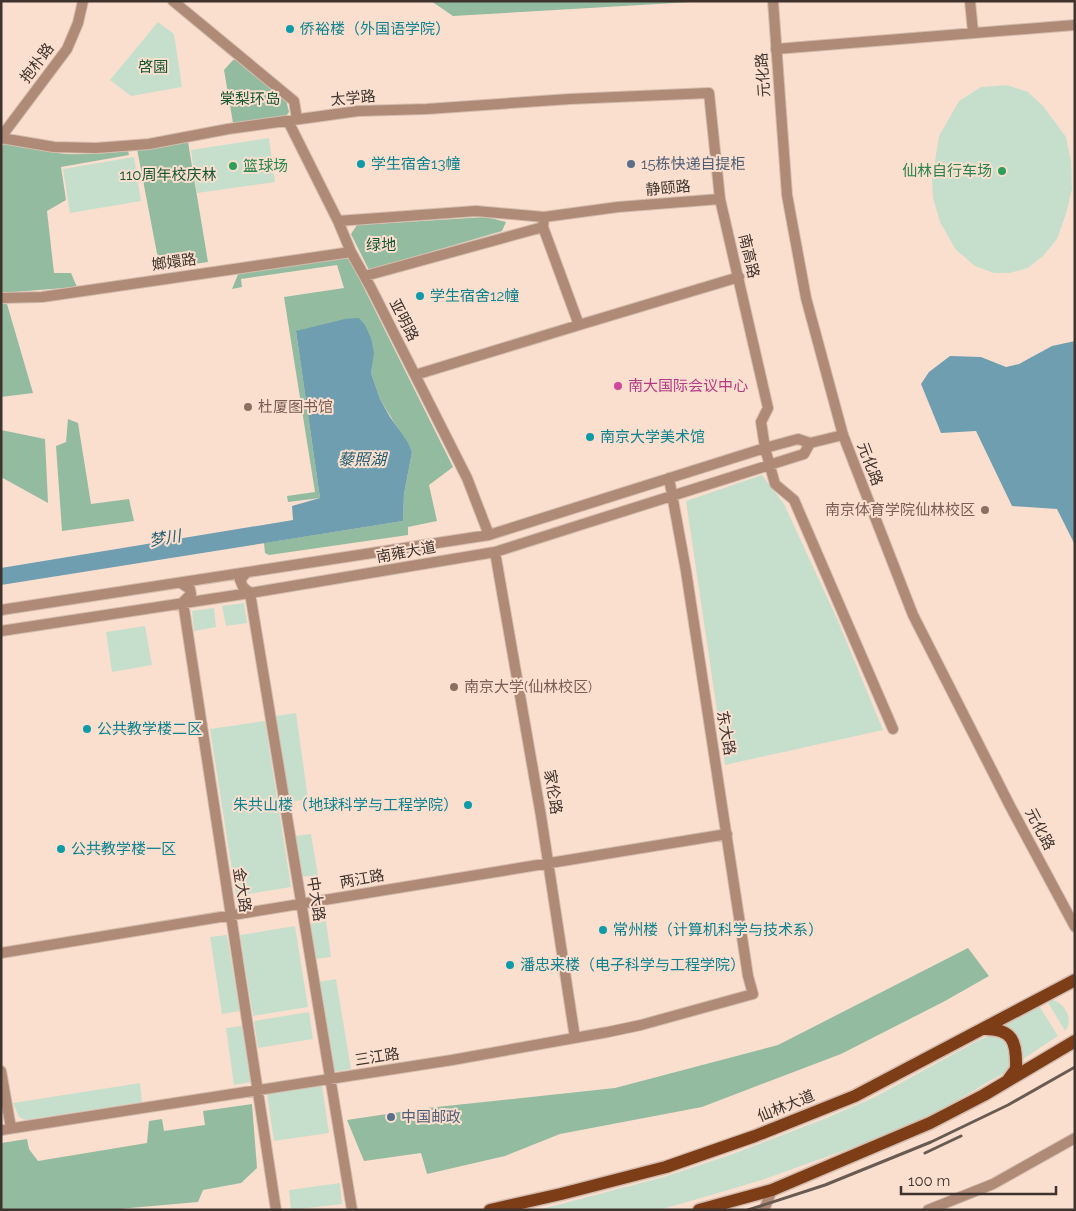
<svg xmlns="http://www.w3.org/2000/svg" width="1076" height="1211" font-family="Raleway,'Noto Sans SC',sans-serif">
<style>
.green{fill:#c6dfcd}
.forest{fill:#93bba0}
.water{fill:#6e9eb0}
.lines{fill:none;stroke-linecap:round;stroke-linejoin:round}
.minor-casing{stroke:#d4bdaf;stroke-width:12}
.tertiary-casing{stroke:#d4bdaf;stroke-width:12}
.primary-casing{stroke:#d4bdaf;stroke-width:15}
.minor{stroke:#af8a77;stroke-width:10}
.tertiary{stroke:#af8a77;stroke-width:10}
.primary{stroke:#7c3d17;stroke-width:12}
.rail{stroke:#695a52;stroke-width:3}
.culture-dot{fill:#0f9aa8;stroke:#fadfcf;stroke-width:2}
.service-dot{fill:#5c6f8a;stroke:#fadfcf;stroke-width:2}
.leisure-dot{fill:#2e9e5b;stroke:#fadfcf;stroke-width:2}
.hotel-dot{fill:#d1479c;stroke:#fadfcf;stroke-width:2}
.education-dot{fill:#8d6e63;stroke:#fadfcf;stroke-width:2}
.labels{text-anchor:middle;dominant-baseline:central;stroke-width:4;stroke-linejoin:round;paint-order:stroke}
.culture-label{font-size:15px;fill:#0d838f;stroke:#fadfcf;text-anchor:start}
.street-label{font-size:15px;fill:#3e332d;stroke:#fadfcf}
.park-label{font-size:15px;fill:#155734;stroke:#fadfcf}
.service-label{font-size:15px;fill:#4e5e75;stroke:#fadfcf;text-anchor:start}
.leisure-label{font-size:15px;fill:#27864d;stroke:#fadfcf;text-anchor:start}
.hotel-label{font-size:15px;fill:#b23c85;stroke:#fadfcf;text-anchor:start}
.education-label{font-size:15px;fill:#785e54;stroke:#fadfcf;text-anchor:start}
.water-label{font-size:16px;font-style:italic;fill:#1f5d72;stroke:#fadfcf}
</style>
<rect width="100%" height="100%" fill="#fadfcf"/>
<path class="green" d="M158,22L174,34L182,87L131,96L110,80Z
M1007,85L1028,92L1043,106L1066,137L1071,161L1072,189L1066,214L1057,239L1043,256L1028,268L1009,273H994L975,266L956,250L940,222L933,198L932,180L939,136L959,101L981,87Z
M269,138L275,182L197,193L191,150Z
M134,157L141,201L70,213L63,169Z
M762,475L784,504L838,621L883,730L725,765L686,501Z
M244,603L247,623L226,626L222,606Z
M214,608L216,627L194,631L192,611Z
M145,626L152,665L112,672L106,632Z
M296,713L308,799L289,802L276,716Z
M265,721L291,887L236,896L210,729Z
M311,834L318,875L302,877L295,836Z
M326,921L331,957L314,959L309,924Z
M295,926L308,1007L253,1016L240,935Z
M227,935L240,1011L222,1014L210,937Z
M336,979L351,1069L333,1072L318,982Z
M1046,999C1061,998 1076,1017 1065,1031Z
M1038,1004L1058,1036L1023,1059C1025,1043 1013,1036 1002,1027Z
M309,1012L313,1039L258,1048L254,1021Z
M242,1026L251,1082L234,1085L226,1028Z
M990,1036L997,1037L1008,1044L1012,1064L1007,1071L937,1112L876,1139L762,1180L694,1200L659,1210H538L664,1177L733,1154L824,1119L875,1097L979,1040Z
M140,1083L142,1102L25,1120L19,1117L13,1103Z
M322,1086L329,1133L274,1141L267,1094Z
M340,1183L342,1204L291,1210L289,1190Z"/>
<path class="forest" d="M431,1H709L453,16Z
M238,59L286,100L289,112L286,116L233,123L224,70L233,60Z
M188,142L208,262L160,269L137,149Z
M4,144C25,145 45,152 66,154C87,155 107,153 128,151L129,155L61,167L66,200L47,211L54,273H71L77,287L1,293V147Z
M486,217L506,222L502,231L369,270L351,234L357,225Z
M348,256L453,467L429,485L437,521L408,527V535L269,555L265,553L264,543L403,521L404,494L412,452L380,399L371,373L373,353L296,331L320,498L288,502L287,496L315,492L284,297L344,288L337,265L241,279L242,287L232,289L239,272Z
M1,303L7,304L33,393L1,397Z
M68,419L78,423L91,504L129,499L134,521L62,531L56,446L66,442Z
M1,430L45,439L48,503L1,477Z
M968,948L989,976L945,1001L841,1054L702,1107L560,1134L505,1156L427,1174L421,1153L364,1161L347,1120L427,1108L615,1088L778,1045Z
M252,1104L257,1168L241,1183L203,1190L198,1202L107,1210H1V1143L27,1139L29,1149L38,1161L147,1143L149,1121L162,1119L164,1131L205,1125L203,1111Z"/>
<path class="water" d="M359,318L365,325L371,338L374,353L371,373L380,399L390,417L407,441L412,452L404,494L403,521L1,585V568L293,520L292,506L320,498L296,331L345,319Z
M1075,341V545L1057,509L1012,506L976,431L941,433L921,384L929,372L950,356L981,357L1006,367L1019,364L1052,346Z"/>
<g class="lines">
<defs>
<path id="minor" d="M173,1L294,101L297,119
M970,1L973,32
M776,49L1075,25
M288,121L338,221L351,252L371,288L467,478L489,535
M1,137L67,49L78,23L83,1
M1,138L54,147L96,148L149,144L228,129L358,111L427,109L570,99L709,93L720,199L768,408L761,422L765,448L775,484L794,500L893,729
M338,221L476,211L544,217
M365,276L543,227L544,217L618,207L720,199
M1,298L42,297L351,252
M579,325L739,277
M415,375L579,325L543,227
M495,552L541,816L575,1038
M246,573L240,580L243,587L250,593L352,1210
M181,583L190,589L191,594L183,602L276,1210
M1,610L489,535L765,448L798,439L810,443L843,435
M1,631L250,593L495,552L804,454L810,443
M1,953L727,834
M1,1071L11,1128
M1,1130L452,1060L608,1032L641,1025L753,994L748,976L686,571L669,478
M764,1210L772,1190
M928,1210L993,1184L1075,1138"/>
<path id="tertiary" d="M773,1L787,195L806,298L843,435L913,615L1010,806L1075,927"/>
<path id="primary" d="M983,1029C1013,1028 1017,1042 1016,1069L1008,1080
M490,1210L561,1194L666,1167L755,1136L855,1096L1075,980
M699,1210L772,1190L930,1123L984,1095L1075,1041"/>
</defs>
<use href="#minor" class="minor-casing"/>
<use href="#tertiary" class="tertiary-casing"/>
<use href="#primary" class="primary-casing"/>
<use href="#minor" class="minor"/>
<use href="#tertiary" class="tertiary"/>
<use href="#primary" class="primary"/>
<path class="rail" d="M925,1153L961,1136
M748,1210L825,1185L931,1142L1008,1105L1075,1067"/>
</g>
<g class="culture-dot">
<circle cx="290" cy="29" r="5"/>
<circle cx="361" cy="164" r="5"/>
<circle cx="420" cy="296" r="5"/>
<circle cx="590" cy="437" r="5"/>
<circle cx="87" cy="729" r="5"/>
<circle cx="468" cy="805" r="5"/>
<circle cx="61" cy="849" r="5"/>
<circle cx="603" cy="930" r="5"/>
<circle cx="510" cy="965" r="5"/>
</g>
<g class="service-dot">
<circle cx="631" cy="164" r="5"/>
<circle cx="391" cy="1117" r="5"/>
</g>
<g class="leisure-dot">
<circle cx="233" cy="166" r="5"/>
<circle cx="1002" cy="171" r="5"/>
</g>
<circle class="hotel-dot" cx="618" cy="386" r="5"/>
<g class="education-dot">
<circle cx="248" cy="407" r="5"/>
<circle cx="985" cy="510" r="5"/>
<circle cx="454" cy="687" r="5"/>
</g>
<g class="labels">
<g class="culture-label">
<text x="300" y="29">侨裕楼（外国语学院）</text>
<text x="371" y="164">学生宿舍13幢</text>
<text x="430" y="296">学生宿舍12幢</text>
<text x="600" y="437">南京大学美术馆</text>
<text x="97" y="729">公共教学楼二区</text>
<text x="458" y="805" text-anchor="end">朱共山楼（地球科学与工程学院）</text>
<text x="71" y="849">公共教学楼一区</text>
<text x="613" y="930">常州楼（计算机科学与技术系）</text>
<text x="520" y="965">潘忠来楼（电子科学与工程学院）</text>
</g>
<g class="street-label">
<text transform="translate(37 63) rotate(-53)">抱朴路</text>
<text transform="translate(763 75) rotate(-94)">元化路</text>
<text transform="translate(353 98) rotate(-5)">太学路</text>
<text transform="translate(668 188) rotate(-5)">静颐路</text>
<text transform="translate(749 256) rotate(77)">南高路</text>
<text transform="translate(174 262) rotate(-8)">嫏嬛路</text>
<text transform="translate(404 320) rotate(63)">亚明路</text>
<text transform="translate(870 464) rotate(69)">元化路</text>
<text transform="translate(406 552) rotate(-10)">南雍大道</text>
<text transform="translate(726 733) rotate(80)">东大路</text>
<text transform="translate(553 792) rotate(81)">家伦路</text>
<text transform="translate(1040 829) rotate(62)">元化路</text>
<text transform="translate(362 879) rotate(-10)">两江路</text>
<text transform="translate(242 890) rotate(81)">金大路</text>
<text transform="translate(316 899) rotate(81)">中大路</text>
<text transform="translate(377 1057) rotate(-9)">三江路</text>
<text transform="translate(786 1106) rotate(-22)">仙林大道</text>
</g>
<g class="park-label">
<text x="153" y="67">啓園</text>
<text x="250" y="99">棠梨环岛</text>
<text x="168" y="175">110周年校庆林</text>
<text x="381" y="245">绿地</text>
</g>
<g class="service-label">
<text x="641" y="164">15栋快递自提柜</text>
<text x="401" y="1117">中国邮政</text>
</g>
<g class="leisure-label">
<text x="243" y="166">篮球场</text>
<text x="992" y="171" text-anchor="end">仙林自行车场</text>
</g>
<g class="hotel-label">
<text x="628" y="386">南大国际会议中心</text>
</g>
<g class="education-label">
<text x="258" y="407">杜厦图书馆</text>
<text x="975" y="510" text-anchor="end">南京体育学院仙林校区</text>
<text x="464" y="687">南京大学(仙林校区)</text>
</g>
<g class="water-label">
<text x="362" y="459">藜照湖</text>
<text transform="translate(165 538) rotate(-9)">梦川</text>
</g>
</g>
<rect width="1076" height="1211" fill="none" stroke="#3e332d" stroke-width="5"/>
<path d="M901 1186v8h155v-8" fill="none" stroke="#3e332d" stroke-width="2.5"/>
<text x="908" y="1186" font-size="15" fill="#3e332d" stroke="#fadfcf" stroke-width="4" paint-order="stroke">100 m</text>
</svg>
